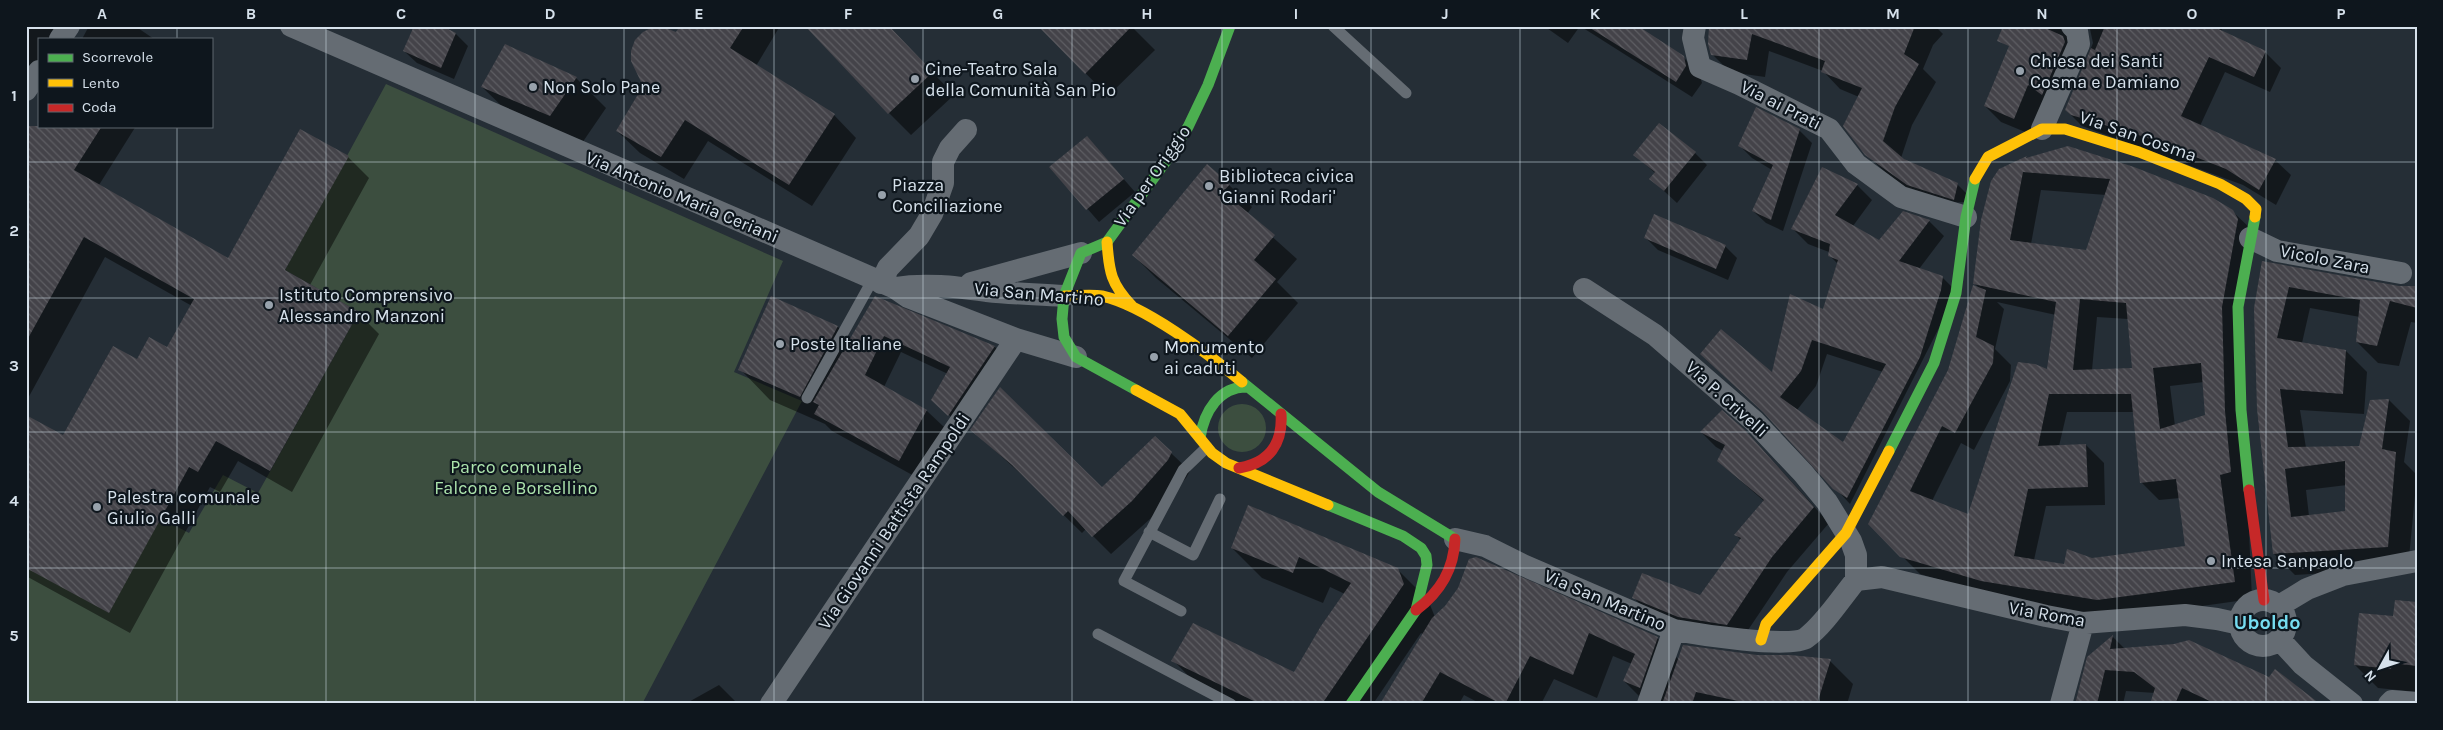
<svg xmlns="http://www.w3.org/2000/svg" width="2443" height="730" font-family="Karla,sans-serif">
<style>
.green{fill:#3c4e3f}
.shadow{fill:#0007;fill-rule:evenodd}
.building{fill:url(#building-back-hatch);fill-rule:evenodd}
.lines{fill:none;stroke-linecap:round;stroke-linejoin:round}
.lane{stroke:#656c73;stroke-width:11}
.street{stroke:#656c73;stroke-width:22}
.fast{stroke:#4caf50;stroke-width:11}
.slow{stroke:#ffc107;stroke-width:11}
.jam{stroke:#c62828;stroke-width:11}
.grid{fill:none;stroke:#d6e1eb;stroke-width:1;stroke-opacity:0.55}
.poi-dot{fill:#98a2ac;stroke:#0e161d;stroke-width:2}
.labels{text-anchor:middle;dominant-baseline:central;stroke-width:4.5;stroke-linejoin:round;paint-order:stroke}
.poi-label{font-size:18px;fill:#d6e1eb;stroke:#0e161d;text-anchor:start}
.street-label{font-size:18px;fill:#d6e1eb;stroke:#0e161d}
.park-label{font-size:18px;fill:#ade4ad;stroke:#0e161d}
.quarter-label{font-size:20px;font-weight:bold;fill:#76ddf1;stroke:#0e161d}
.neatline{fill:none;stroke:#d6e1eb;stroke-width:2}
.grid-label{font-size:16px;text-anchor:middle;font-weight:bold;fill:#d6e1eb}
</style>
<defs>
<pattern id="building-back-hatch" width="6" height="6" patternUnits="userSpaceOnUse" patternTransform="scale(1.25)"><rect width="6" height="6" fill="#444349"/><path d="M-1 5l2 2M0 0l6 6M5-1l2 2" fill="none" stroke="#5e5e63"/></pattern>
</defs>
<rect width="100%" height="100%" fill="#252e36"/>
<path class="green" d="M386,84L783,261L734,372L802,401L642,704H26V568L161,518L189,533L223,475L258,493L359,312L285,270Z
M1218 428a24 24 0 1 1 48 0a24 24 0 1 1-48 0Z"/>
<path class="shadow" d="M26,26H77L69,39H39V82L26,83Z
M89,26H135L154,39H82Z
M681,26H780L756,66L834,115L856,138L812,206L708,141L684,179L640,153L617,131Z
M889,26L954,95L911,135L889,113Z
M1039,26H1131L1155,50L1108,96Z
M1544,26H1580L1568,43Z
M1580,26H1640L1638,28L1683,57L1699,73L1702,83L1692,97Z
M1710,26H1935L1943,34L1933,45L1923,69L1936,82L1912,125L1901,158L1957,184L1975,202L1926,203L1885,172L1866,154L1859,97L1840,89L1823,71L1769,51L1765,77L1730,72L1712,54Z
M2051,26H2223L2221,32L2265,52L2281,68L2270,92L2225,72L2200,126L2275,160L2291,175L2276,205L2243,185L2082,126L2066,110L2093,43L2090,29H2084L2030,134L2001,122L1985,106Z
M456,34L468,46L454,79L417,63L404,51Z
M576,78L606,108L580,146L513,117L482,87Z
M71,126H136L99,185L228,260L348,157L369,178L310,285L358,313L379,334L292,492L238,461L220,492L210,487L130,633L26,576V425L64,437L137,361L168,349L192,306L105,257L26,402V295Z
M1799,130L1812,143L1783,231L1766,223L1753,211L1772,170L1752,158L1740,146Z
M1087,137L1135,192L1099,222L1051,167Z
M2068,148L2232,211L2251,229L2240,326L2252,599L2116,618L2000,598L1920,574L1870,524L1949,370L1980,289L1974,283L2026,157L2028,159ZM2041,190L2106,195L2086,251L2031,244ZM1997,302L2056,315L2048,371L1969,516L1932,501L1961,443L1974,450L2010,381L2011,365L1995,349L2004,309ZM2097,317L2128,319L2134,369L2092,370ZM2204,382L2206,416L2175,426L2170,386ZM2067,412H2134L2141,482L2159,500L2180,498L2186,547L2065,565L2034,560L2046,506L2105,505L2104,463L2086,445L2059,446Z
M1695,153L1707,165L1677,203L1651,179L1655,173L1635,155Z
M1229,185L1252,207L1247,214L1297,259L1277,282L1298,303L1252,358L1156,278L1133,255Z
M1857,185L1872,200L1853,226L1880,242L1929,221L1944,236L1919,269L1942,277L1957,292L1850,504L1772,420L1701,354L1773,374L1824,311L1838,264L1829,255V252L1808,244L1792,228ZM1827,354L1883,372L1844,444L1797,410L1816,386Z
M1645,237L1725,246L1737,258L1728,280L1658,250Z
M2263,262L2399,287L2417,288V323L2411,322L2399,366L2378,363L2357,342L2360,317L2310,308L2302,343L2346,351L2367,372L2364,414L2300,410L2306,448H2360L2389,400L2410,421L2404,462L2417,475L2408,568L2295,575L2274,554ZM2347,485V512L2309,516L2306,490Z
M771,298L838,327L851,340L875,298L995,347L1012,364L966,432L933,399L948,374L901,352L884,387L927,411L944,427L916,477L832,431L825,424L770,400L740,369Z
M972,430L1102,488L1155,438L1190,471L1186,478L1150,519L1111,554L1086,529L1082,533L1031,483Z
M1701,432L1760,447L1829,523L1787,572L1742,639L1648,612L1633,597H1700L1741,540L1736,535L1765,502L1718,461L1723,451L1716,447Z
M1232,548L1397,569L1428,600L1435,617L1657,638L1679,660L1757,656L1830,661L1853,684L1847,704H1647L1624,681L1632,664L1613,656L1597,698L1554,679L1541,704H1481L1464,695L1459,704H1381L1423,634L1421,633L1373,704H1230L1203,691L1173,660L1295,673L1345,594L1330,587L1323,603L1262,578Z
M2417,604V692L2378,688L2355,665L2394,618Z
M2113,637L2125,649L2269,678L2276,670L2319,704H2152L2155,693L2126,691L2123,704H2075L2088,658Z
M719,685L738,704H685Z"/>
<path class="building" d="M414,26H442L456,33L441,68L403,51Z
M680,26H744L730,48L835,114L789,185L685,120L661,157L616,131L643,86L631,61V51L635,40L643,32L651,28L663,27L676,32Z
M805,26H889L933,72L888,114Z
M1038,26H1132L1085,74Z
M1587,26H1638L1684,56L1686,66L1676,82Z
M1709,26H1915L1904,54L1919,64L1895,107L1883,141L1904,159L1958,183L1954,200L1907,185L1865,155L1843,126L1862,88L1821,72L1825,61L1752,34L1747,60L1711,55L1708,44Z
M2003,26H2041L2063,36L2065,42L2042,95L2028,85L2014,119L1984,106L2009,46L1997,41Z
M2105,26H2212L2266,51L2254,77L2209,57L2181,116L2276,159L2259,190L2226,169L2145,137L2071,115L2065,110L2091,48L2095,50Z
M505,44L577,77L550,116L481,87Z
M1756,107L1800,129L1771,220L1752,211L1773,165L1738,146Z
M1659,123L1696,152L1664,191L1649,179L1655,172L1633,155Z
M26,126H102L74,170L228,258L300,129L349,156L285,270L359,312L270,471L216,441L198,472L189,467L109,613L26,568V415L63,435L113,346L137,359L149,337L167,347L194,299L84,237L26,342Z
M1087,136L1124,179L1086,210L1049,167Z
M2068,146L2134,167L2213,198L2233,210L2238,219L2222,307L2225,411L2231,472L2220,475L2235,582L2097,600L1981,581L1900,557L1868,524L1948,370L1973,285L1986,290L1976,337L1994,346L1993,363L1955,433L1942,426L1910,491L1968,514L2018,362L2035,364L2047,369L2056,302L1973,284L1981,220L1991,181L1999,169L2027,156L2026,158ZM2023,172L2110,179L2086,250L2010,240ZM2080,299L2126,303L2132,368L2073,370ZM2201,363L2205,415L2160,429L2153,368ZM2049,394H2131L2140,483L2176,479L2185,546L2092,558L2067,549L2064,564L2014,556L2028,489L2088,487L2086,444L2038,446Z
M1207,164L1230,184L1223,192L1275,235L1254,260L1276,279L1228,336L1132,255Z
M1822,167L1858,184L1835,215L1879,240L1903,211L1930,220L1899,261L1943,276L1941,290L1920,357L1847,498L1833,489L1763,412L1700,354L1721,329L1772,372L1790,294L1823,309L1838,260L1828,256L1830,244L1791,229ZM1812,340L1886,364L1843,442L1780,397L1801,371Z
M1654,214L1726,245L1716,269L1644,238Z
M2262,261L2399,286H2417V308L2390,301L2377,346L2356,342L2360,300L2289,287L2277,338L2346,350L2343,394L2280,389L2288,447L2359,446L2370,400L2389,399L2382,449L2396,452L2388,547L2273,554L2257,409L2254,308ZM2345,461V511L2291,517L2285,469Z
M771,296L838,326L800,397L738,370Z
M875,296L995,346L948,416L931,400L950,367L884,336L865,375L927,410L899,461L814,414L819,405L813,402Z
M1000,387L1102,487L1155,436L1172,452L1168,460L1132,501L1092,537L1068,511L1063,516L1012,465L970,430Z
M1722,410L1745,430L1814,507L1772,557L1727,625L1678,617L1632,598L1642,573L1700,595L1741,538L1734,535L1764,500L1717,461L1725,445L1700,432Z
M1248,505L1398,568L1404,584L1322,704H1260L1171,661L1193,623L1294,672L1321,626L1351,583L1299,557L1293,573L1231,548Z
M1476,557L1658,637L1640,688L1623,681L1635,654L1589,633L1573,675L1530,656L1505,704H1501L1440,672L1421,704H1380L1432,618L1445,606L1458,588L1469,559Z
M2395,600L2417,602V666L2392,663L2391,669L2354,665L2359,613L2393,616Z
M2113,635L2110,649L2174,644L2189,640L2269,677L2275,669L2320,704H2216L2182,688L2175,704H2150L2155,688L2134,672L2105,670L2097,704H2075L2087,657Z
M1683,645L1757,655H1790L1831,659L1817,704H1752L1696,692L1692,704H1662Z"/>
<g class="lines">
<path class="lane" d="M1333,26L1406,93
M807,398L873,279
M1149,532L1193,555L1220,499
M1181,611L1124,581L1183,470L1207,447
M1098,634L1231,704"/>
<path class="street" d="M291,26L895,288L908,297L1016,339L1076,357
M1695,26L1693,38L1700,67L1739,84L1829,129L1856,164L1901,197L1966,217
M60,39L69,26
M26,90L39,71
M2042,129L2079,44L2077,31L2072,26
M2250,238L2277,251L2401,273
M881,283L888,268L919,236L932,214L943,183V162L950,148L966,130
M971,283L1081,253
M895,288C926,283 956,287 987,291C1013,294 1039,294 1064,296
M1455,539L1485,546L1523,565L1674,630C1696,634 1791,649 1806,638C1824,625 1842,597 1856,580V555L1851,541L1827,502L1803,473L1754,421L1655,335L1584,289
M1856,580L1882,577L2046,616L2083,623L2185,615L2217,619L2240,624
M2240 623a23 23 0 1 1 46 0a23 23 0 1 1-46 0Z
M2279,606L2307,589L2343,575L2417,561
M2280,640L2303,665L2352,704
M771,704L1016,339
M1648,704L1674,630
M2061,704L2083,623
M2389,704L2392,701L2417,703"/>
<path class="fast" d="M1242,382L1378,492L1455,539
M1136,390L1076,357L1064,337L1062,319L1064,296L1081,253L1107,242L1166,161L1188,127L1208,85L1230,26
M1200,438C1204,412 1219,386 1248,387
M1889,451L1934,363L1956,293L1966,217L1975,179
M2249,490L2241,410L2238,307L2255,217
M1328,505L1403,536L1421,548L1426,556L1427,565L1416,610L1351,704"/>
<path class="slow" d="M1975,179L1988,157L2042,129H2065L2139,152L2220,184L2246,199L2256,209L2255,217
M1107,242C1109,272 1111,284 1132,306
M1064,296C1076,296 1091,294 1102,296C1144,305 1209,354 1242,382
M1136,390L1180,414L1212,453L1226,463L1328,505
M1761,640L1766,624L1846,533L1889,451"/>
<path class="jam" d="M1239,468C1269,463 1283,444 1281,414
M2249,490L2264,600
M1416,610C1440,592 1454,570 1455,539"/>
</g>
<path class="grid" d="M177,26V39M326,26V704M475,26V704M624,26V704M774,26V704M923,26V704M1072,26V704M1222,26V704M1371,26V704M1520,26V704M1669,26V704M1819,26V704M1968,26V704M2117,26V704M2266,26V704M177,126V704M26,162H2417M26,298H2417M26,432H2417M26,568H2417"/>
<g class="poi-dot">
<circle cx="2020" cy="71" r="5"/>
<circle cx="915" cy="79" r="5"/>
<circle cx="533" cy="87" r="5"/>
<circle cx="1209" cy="186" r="5"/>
<circle cx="882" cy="195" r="5"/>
<circle cx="269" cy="305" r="5"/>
<circle cx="780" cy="344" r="5"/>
<circle cx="1154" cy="357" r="5"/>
<circle cx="97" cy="507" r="5"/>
<circle cx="2211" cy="561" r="5"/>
</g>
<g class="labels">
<g class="poi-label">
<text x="2030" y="61">Chiesa dei Santi<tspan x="2030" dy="21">Cosma e Damiano</tspan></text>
<text x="925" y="69">Cine-Teatro Sala<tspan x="925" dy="21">della Comunità San Pio</tspan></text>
<text x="543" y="87">Non Solo Pane</text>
<text x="1219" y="176">Biblioteca civica<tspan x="1219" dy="21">'Gianni Rodari'</tspan></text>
<text x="892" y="185">Piazza<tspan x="892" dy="21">Conciliazione</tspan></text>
<text x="279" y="295">Istituto Comprensivo<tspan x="279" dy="21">Alessandro Manzoni</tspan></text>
<text x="790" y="344">Poste Italiane</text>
<text x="1164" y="347">Monumento<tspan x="1164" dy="21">ai caduti</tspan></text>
<text x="107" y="497">Palestra comunale<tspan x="107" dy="21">Giulio Galli</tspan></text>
<text x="2221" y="561">Intesa Sanpaolo</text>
</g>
<g class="street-label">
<text transform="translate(1781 105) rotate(27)">Via ai Prati</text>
<text transform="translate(2138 136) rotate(19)">Via San Cosma</text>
<text transform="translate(1152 176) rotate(-55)">Via per Origgio</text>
<text transform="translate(682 197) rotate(23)">Via Antonio Maria Ceriani</text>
<text transform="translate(2325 259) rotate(11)">Vicolo Zara</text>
<text transform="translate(1039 294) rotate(5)">Via San Martino</text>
<text transform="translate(1727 399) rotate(42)">Via P. Crivelli</text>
<text transform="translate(894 521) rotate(-56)">Via Giovanni Battista Rampoldi</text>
<text transform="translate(1605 600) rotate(23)">Via San Martino</text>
<text transform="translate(2047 614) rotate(10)">Via Roma</text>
</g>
<g class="park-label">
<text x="516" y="467">Parco comunale<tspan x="516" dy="21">Falcone e Borsellino</tspan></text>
</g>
<g class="quarter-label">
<text x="2267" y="622">Uboldo</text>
</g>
</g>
<rect width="2443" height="730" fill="none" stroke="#0e161d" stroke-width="55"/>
<rect x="38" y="38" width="175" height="90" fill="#0e161d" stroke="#5e676f"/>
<rect x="48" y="54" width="25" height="8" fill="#4caf50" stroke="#5e676f"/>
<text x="82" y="62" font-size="15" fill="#d6e1eb">Scorrevole</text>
<rect x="48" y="79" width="25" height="8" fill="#ffc107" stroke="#5e676f"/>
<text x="82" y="88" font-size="15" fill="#d6e1eb">Lento</text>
<rect x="48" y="104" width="25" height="8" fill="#c62828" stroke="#5e676f"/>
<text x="82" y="112" font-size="15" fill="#d6e1eb">Coda</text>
<g transform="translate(2380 668) rotate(230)" stroke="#0e161d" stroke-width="4" paint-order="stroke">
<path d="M0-4L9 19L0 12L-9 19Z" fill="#d6e1eb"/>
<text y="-8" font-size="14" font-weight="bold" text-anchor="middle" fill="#d6e1eb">N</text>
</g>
<rect x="28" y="28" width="2388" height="674" class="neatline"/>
<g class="grid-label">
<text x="102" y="19">A</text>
<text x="251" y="19">B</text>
<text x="401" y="19">C</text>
<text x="550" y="19">D</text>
<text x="699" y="19">E</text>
<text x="848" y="19">F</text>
<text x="998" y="19">G</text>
<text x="1147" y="19">H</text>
<text x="1296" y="19">I</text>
<text x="1445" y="19">J</text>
<text x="1595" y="19">K</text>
<text x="1744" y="19">L</text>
<text x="1893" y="19">M</text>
<text x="2042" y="19">N</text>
<text x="2192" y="19">O</text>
<text x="2341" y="19">P</text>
<text x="14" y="101">1</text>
<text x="14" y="236">2</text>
<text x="14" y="371">3</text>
<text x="14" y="506">4</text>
<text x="14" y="641">5</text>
</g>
</svg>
